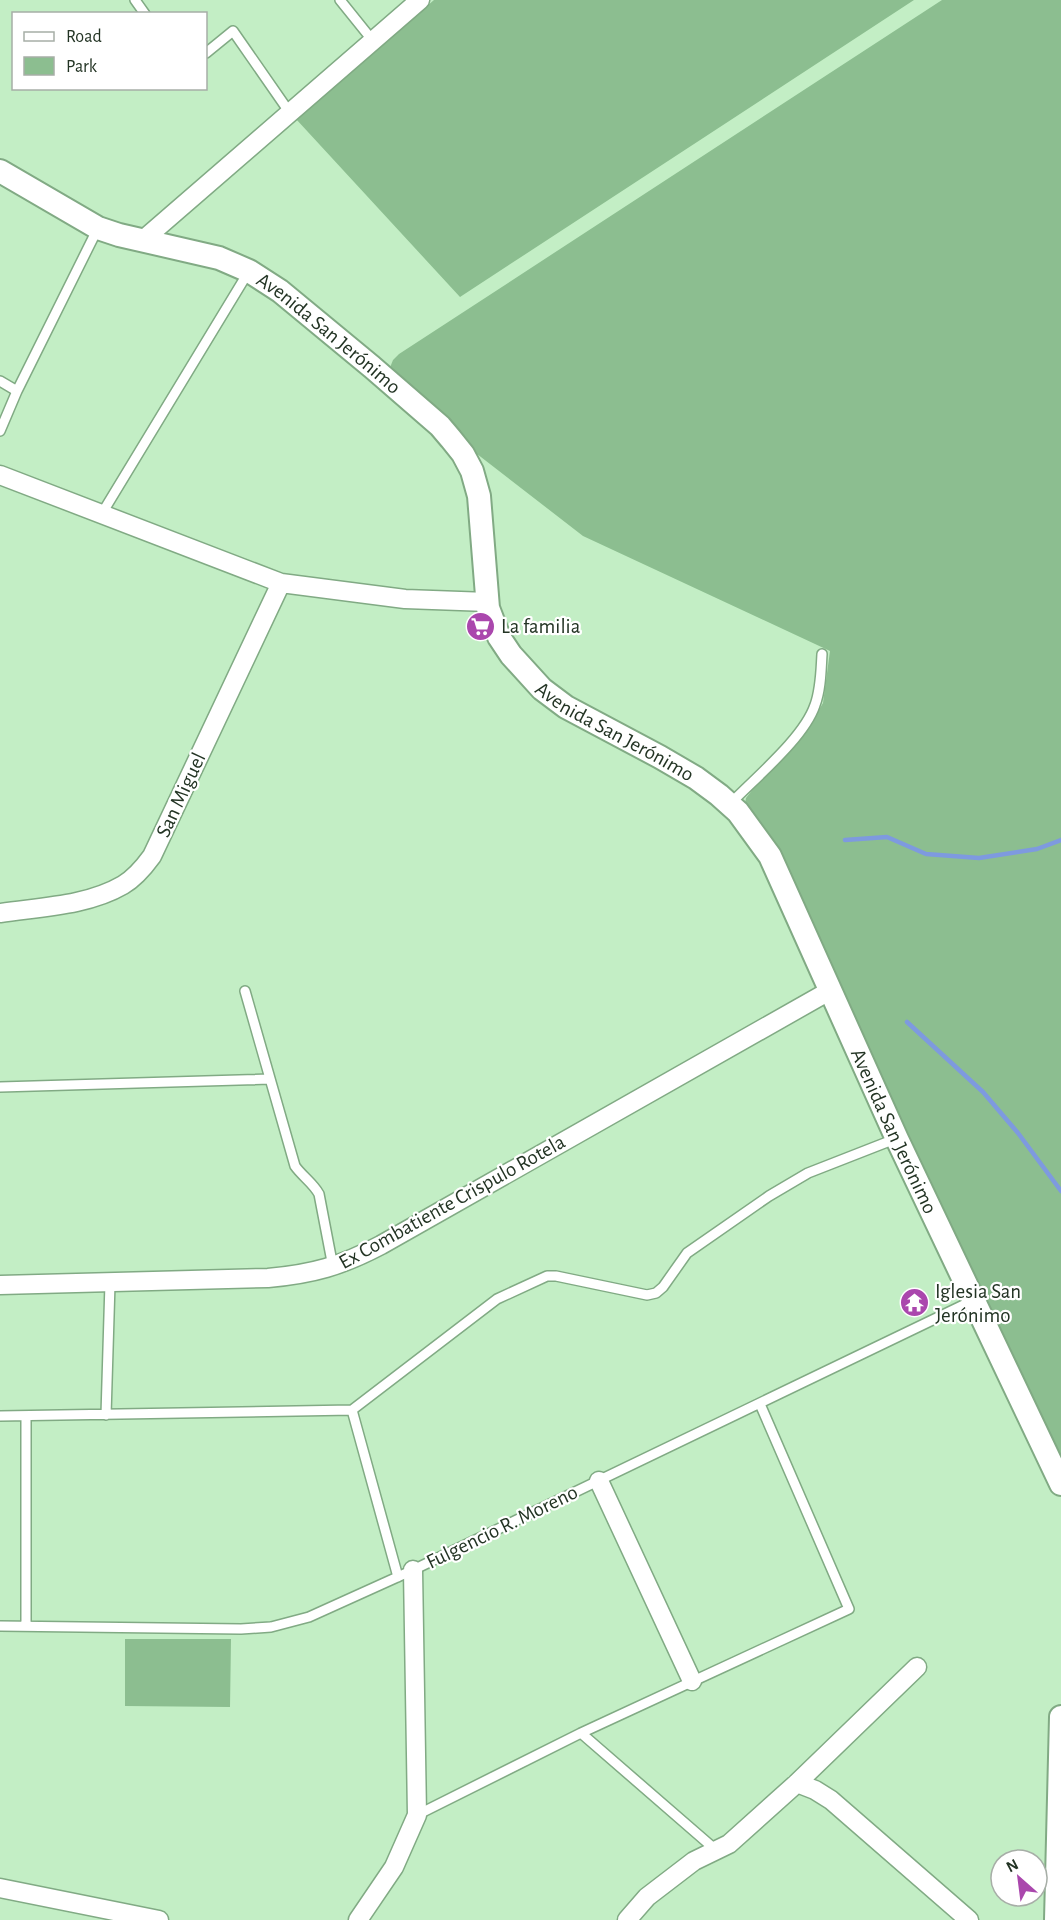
<svg xmlns="http://www.w3.org/2000/svg" width="1061" height="1920" font-family="'Alegreya Sans',sans-serif">
<style>
.green{fill:#8cbe90}
.lines{fill:none;stroke-linecap:round;stroke-linejoin:round}
.stream{stroke:#7e9adf;stroke-width:4.5}
.service-casing{stroke:#81aa84;stroke-width:12}
.minor-casing{stroke:#81aa84;stroke-width:21}
.tertiary-casing{stroke:#81aa84;stroke-width:26}
.service{stroke:#fff;stroke-width:9}
.minor{stroke:#fff;stroke-width:18}
.tertiary{stroke:#fff;stroke-width:22}
.labels{text-anchor:middle;dominant-baseline:central;stroke-width:4.5;stroke-linejoin:round;paint-order:stroke}
.street-label{font-size:21px;fill:#233424;stroke:#fff}
.poi-label{font-size:21px;fill:#233424;stroke:#fff;text-anchor:start}
</style>
<rect width="100%" height="100%" fill="#c3eec5"/>
<path class="green" d="M434,0H914L460,297L296,119Z
M942,0H1061V1467L745,803L746,798L753,789L802,738L823,703L830,651L583,536L468,447L389,370L393,360L399,354Z
M125,1639H231L230,1707L125,1706Z"/>
<g class="lines">
<path class="stream" d="M845,840L887,837L926,854L979,858L1037,849L1061,840
M907,1022L983,1092L1018,1133L1061,1191"/>
<defs>
<path id="service" d="M135,0L145,14
M340,0L373,41
M206,53L233,31L290,113
M0,381L17,391
M0,431L17,391L98,228
M101,515L249,271
M730,804C755,778 804,738 815,705C821,689 821,670 822,654
M245,991L295,1166C302,1176 313,1183 319,1194L333,1267
M0,1087L270,1079
M352,1410L398,1577
M106,1415L110,1283
M0,1416L352,1410L497,1299L547,1276H556L647,1295L656,1293L663,1287L687,1253L769,1196L808,1173L895,1139
M26,1416V1626
M0,1626L241,1629L271,1627L309,1617L413,1570L974,1300
M581,1733L717,1851
M417,1815L581,1733L849,1609L760,1404"/>
<path id="minor" d="M143,240L420,0
M0,475L281,583L405,599L488,602
M0,913C40,907 87,906 123,885C135,878 144,867 152,856L281,583
M0,1285L268,1278C313,1274 341,1266 381,1245L831,990
M599,1481L692,1681
M797,1783L815,1790L831,1800L969,1920
M0,1888L159,1920
M358,1920L394,1867L417,1815L413,1570
M627,1920L647,1897L694,1861L729,1844L797,1783L917,1667"/>
<g id="tertiary">
<path id="s1" d="M0,171L98,228L119,235L219,258L249,271L280,291L372,367L440,426L451,439L463,454L472,471L479,496L488,608L499,637L511,655L542,689L566,707L660,757L696,778L719,795L738,812L770,856L897,1139L1061,1484"/>
<path d="M1056,1920L1061,1717"/>
</g>
</defs>
<use href="#service" class="service-casing"/>
<use href="#minor" class="minor-casing"/>
<use href="#tertiary" class="tertiary-casing"/>
<use href="#service" class="service"/>
<use href="#minor" class="minor"/>
<use href="#tertiary" class="tertiary"/>
</g>
<defs>
<symbol id="supermarket-disc" viewBox="-11 -11 22 22"><circle r="9.5" fill="#aa47ad" stroke="#fff"/><path d="M-6-5.5h2.5l.6 2H6L4.5 2H-2.5L-4.4-4H-6ZM-1.5 3.2a1.3 1.3 0 1 0 .1 0ZM3 3.2a1.3 1.3 0 1 0 .1 0Z" fill="#fff"/></symbol>
<symbol id="temple-disc" viewBox="-11 -11 22 22"><circle r="9.5" fill="#aa47ad" stroke="#fff"/><path d="M0-6L5-2H3V0L6.5 2.5H4V6H1.5V3h-3V6H-4V2.5H-6.5L-3 0V-2H-5Z" fill="#fff"/></symbol>
</defs>
<g fill-rule="evenodd">
<use href="#supermarket-disc" x="464" y="610" width="33" height="33"/>
<use href="#temple-disc" x="898" y="1286" width="33" height="33"/>
</g>
<g class="labels">
<g class="street-label">
<text stroke="none"><textPath href="#s1" startOffset="372">Avenida San Jerónimo</textPath></text>
<text stroke="none"><textPath href="#s1" startOffset="894">Avenida San Jerónimo</textPath></text>
<text transform="translate(181 795) rotate(-65)">San Miguel</text>
<text stroke="none"><textPath href="#s1" startOffset="1398">Avenida San Jerónimo</textPath></text>
<text transform="translate(452 1202) rotate(-29)">Ex Combatiente Crispulo Rotela</text>
<text transform="translate(502 1527) rotate(-26)">Fulgencio R. Moreno</text>
</g>
<g class="poi-label">
<text x="501" y="626">La familia</text>
<text x="935" y="1291">Iglesia San<tspan x="935" dy="24">Jerónimo</tspan></text>
</g>
</g>
<rect x="12" y="12" width="195" height="78" fill="#ffffff" stroke="#a7aea7" stroke-width="1.5"/>
<rect x="24" y="32" width="30" height="9" fill="#ffffff" stroke="#a7aea7" stroke-width="1.5"/>
<text x="66" y="42" font-size="18" fill="#233424">Road</text>
<rect x="24" y="57" width="30" height="18" fill="#8cbe90" stroke="#a7aea7" stroke-width="1.5"/>
<text x="66" y="72" font-size="18" fill="#233424">Park</text>
<g transform="translate(1019 1878) rotate(332)"><circle r="28" fill="#ffffff" stroke="#a7aea7" stroke-width="1.5"/>
<path d="M0-4.5L10 22L0 15L-10 22Z" fill="#aa47ad"/>
<text y="-9" font-size="16" font-weight="bold" text-anchor="middle" fill="#233424">N</text>
</g>
</svg>
